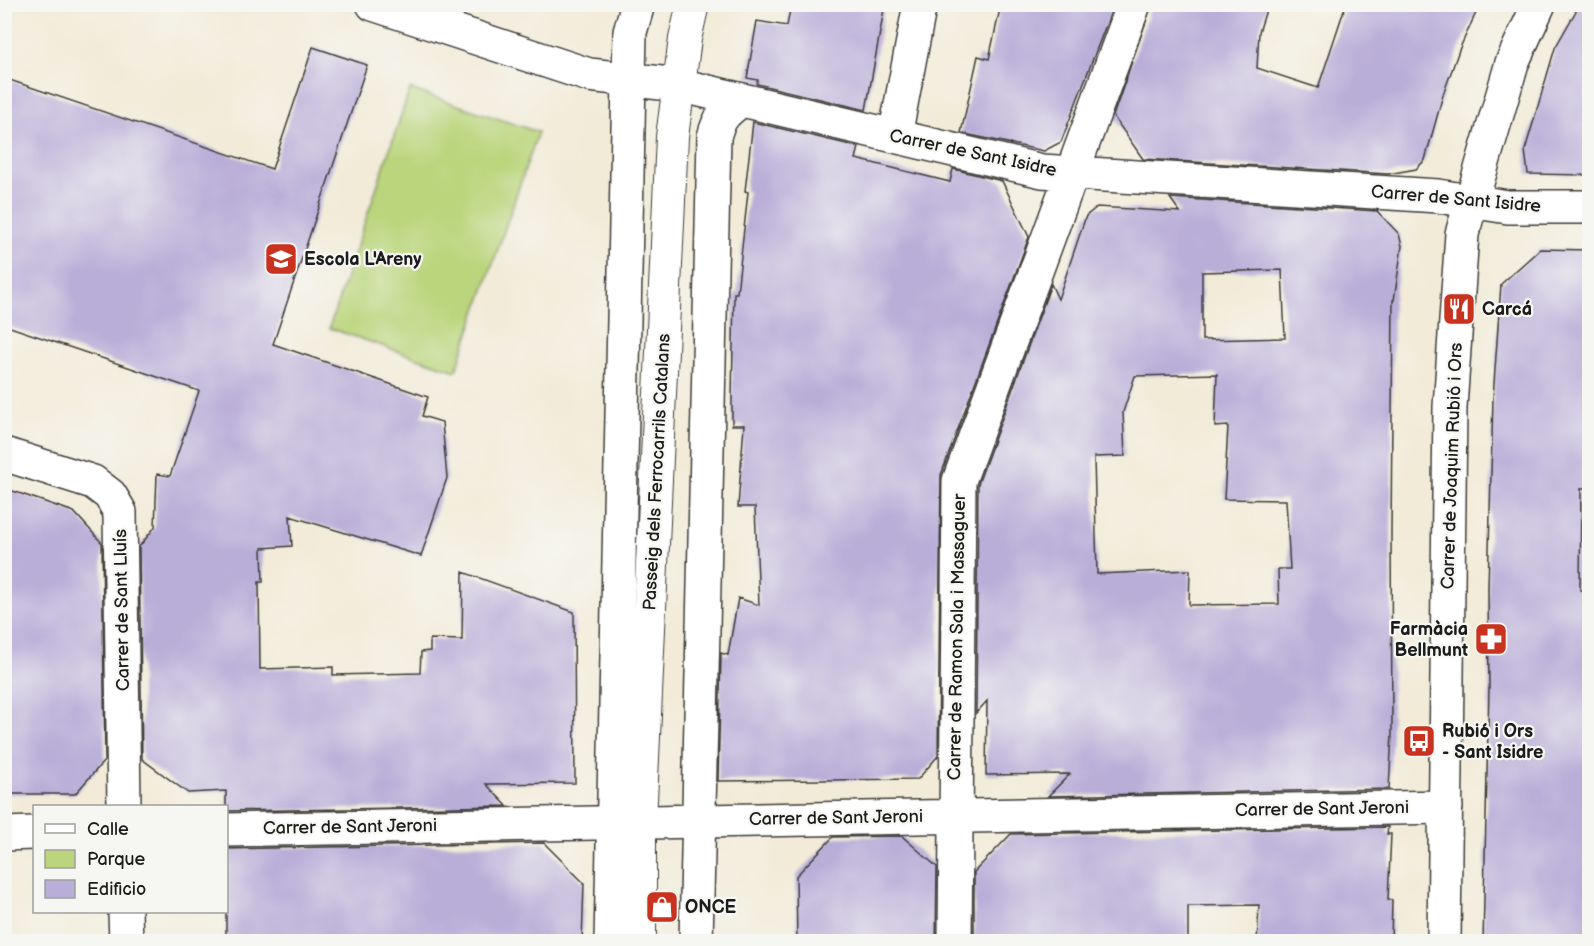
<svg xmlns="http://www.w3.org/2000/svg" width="1594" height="946" font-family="'Balsamiq Sans',sans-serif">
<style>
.green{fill:#bad57b;stroke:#6b784c;stroke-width:1.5}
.building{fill:#b9aed8;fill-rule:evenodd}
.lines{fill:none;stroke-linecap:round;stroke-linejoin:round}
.pedestrian-casing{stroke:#3c3b38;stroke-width:34}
.minor-casing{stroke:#3c3b38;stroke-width:36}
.tertiary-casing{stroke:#3c3b38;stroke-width:36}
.pedestrian{stroke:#fff;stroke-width:32}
.minor{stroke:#fff;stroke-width:33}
.tertiary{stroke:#fff;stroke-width:33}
.labels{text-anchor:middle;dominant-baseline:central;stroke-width:4.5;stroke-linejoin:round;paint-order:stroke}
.street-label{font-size:18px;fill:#1c1c1c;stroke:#f6f6f2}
.poi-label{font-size:18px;font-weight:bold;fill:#1c1c1c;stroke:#f6f6f2;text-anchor:start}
</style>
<rect width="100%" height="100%" fill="#f6f6f2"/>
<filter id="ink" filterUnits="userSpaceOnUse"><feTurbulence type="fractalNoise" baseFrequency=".0167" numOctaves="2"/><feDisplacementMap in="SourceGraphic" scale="12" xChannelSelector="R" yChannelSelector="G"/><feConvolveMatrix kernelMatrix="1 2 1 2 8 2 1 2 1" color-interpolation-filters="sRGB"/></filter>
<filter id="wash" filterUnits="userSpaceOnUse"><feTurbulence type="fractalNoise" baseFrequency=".008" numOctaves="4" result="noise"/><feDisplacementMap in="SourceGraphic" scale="24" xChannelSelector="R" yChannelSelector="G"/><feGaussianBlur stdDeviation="1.35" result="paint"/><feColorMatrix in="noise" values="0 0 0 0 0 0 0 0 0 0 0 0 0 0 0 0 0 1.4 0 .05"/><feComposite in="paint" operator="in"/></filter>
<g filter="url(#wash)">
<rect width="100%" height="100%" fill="#f2ebd8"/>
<path class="green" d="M410,89L538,132L456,371L329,328Z"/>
<g id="blocks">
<path class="building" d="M791,4H885L866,110L757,84L758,80L747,78L757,21L787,26Z
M1001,4H1114L1061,142L1044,151L961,133L978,56L989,59Z
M1152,4H1268L1259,32L1257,68L1318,88L1346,4H1480L1459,50L1443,95L1425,160L1416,169L1388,174L1143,159L1113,116Z
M1580,4H1590V175L1528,174L1525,150L1555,48Z
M313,47L367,65L273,344L428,397L422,416L442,422L447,478L421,556L290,516L292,546L262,548L263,582H259L260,669L333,667V675L420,673L421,652L430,651V639L462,640L463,572L574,612L575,783L486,784L507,806L226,811V791L188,793L142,759L139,547L155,527L157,474L170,476L199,391L4,325V78L272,169Z
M753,122L859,147L856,159L950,182L953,169L1002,181L1029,237L941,475L938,756L918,779L718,781L721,653L728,655L738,598L759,605L755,507H738L744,425H732V398L734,293H737L748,192L745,191Z
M1170,198L1377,211L1399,234L1402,246L1394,300H1393L1391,532L1392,734L1389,789L1048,796L1070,774L986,775L987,701L976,713L978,484L1051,284L1058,299L1086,216L1097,207L1180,212ZM1282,270L1285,338L1202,340V272ZM1217,374L1215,427L1228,426L1224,499L1286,500L1290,569H1278L1279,604L1189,605L1190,570L1097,574L1094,457L1125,456L1123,412L1135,376Z
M1540,249L1590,250V488H1581L1580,590H1590V942H1483L1489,688L1488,588L1493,398L1501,284Z
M4,488L74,512L102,543L105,760L75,794H4Z
M1388,827L1387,834H1391L1388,900H1392L1391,942H1257L1259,905L1188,906V942H974V872L1011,834Z
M902,836L937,867L936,942H797L796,876L833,837Z
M544,843L584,883L582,942H226V849Z"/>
</g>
</g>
<g filter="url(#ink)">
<use href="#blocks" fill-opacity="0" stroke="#3c3b38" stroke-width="1.5"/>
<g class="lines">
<defs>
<path id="pedestrian" d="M640,942V822L672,137L685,39L693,4"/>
<path id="minor" d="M373,4L589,75L679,85L1042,171L1438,196L1508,207H1590
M629,80L630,32L638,4
M895,136L920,4
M4,454L93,482L110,495L120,512L124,806
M226,830L1446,807
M4,834L34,833
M125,912L126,942
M955,942L959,481L1134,4"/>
<path id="tertiary" d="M611,942L629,80
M696,942L714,137C719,117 725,112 741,100
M1444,942L1450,407L1462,234L1512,63L1539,4"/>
</defs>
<use href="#pedestrian" class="pedestrian-casing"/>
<use href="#minor" class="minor-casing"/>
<use href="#tertiary" class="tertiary-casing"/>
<use href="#pedestrian" class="pedestrian"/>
<use href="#minor" class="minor"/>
<use href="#tertiary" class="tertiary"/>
</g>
</g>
<defs>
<symbol id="school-square" viewBox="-11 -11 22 22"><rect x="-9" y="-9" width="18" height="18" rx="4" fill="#c8321e" stroke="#f6f6f2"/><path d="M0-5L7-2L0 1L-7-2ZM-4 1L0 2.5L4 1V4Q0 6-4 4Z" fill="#fff"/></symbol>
<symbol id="restaurant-square" viewBox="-11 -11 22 22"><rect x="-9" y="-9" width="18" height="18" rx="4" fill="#c8321e" stroke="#f6f6f2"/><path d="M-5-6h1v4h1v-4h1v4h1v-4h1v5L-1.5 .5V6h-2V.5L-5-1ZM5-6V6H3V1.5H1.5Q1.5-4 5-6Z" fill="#fff"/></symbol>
<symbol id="pharmacy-square" viewBox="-11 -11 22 22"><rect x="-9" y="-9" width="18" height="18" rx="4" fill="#c8321e" stroke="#f6f6f2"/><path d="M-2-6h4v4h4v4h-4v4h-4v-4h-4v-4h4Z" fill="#fff"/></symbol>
<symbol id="bus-square" viewBox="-11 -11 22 22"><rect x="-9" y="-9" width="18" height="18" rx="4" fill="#c8321e" stroke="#f6f6f2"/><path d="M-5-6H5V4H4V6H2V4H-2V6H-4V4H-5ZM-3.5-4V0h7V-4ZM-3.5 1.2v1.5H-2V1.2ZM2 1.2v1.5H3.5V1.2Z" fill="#fff"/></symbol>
<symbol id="shop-square" viewBox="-11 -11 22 22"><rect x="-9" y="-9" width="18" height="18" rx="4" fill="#c8321e" stroke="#f6f6f2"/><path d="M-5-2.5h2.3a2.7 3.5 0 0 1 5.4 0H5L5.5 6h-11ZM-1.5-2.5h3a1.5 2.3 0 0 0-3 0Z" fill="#fff"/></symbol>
</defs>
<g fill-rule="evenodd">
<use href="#school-square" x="262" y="240" width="38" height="38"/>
<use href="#restaurant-square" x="1440" y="290" width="38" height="38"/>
<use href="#pharmacy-square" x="1472" y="620" width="38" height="38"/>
<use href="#bus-square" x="1400" y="722" width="38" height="38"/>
<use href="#shop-square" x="643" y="888" width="38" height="38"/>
</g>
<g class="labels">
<g class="street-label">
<text transform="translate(973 153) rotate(12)">Carrer de Sant Isidre</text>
<text transform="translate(1456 199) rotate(5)">Carrer de Sant Isidre</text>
<text transform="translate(1452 466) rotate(-88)">Carrer de Joaquim Rubió i Ors</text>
<text transform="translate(657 472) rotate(-87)">Passeig dels Ferrocarrils Catalans</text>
<text transform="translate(122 610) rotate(-91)">Carrer de Sant Lluís</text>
<text transform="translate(957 637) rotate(-89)">Carrer de Ramon Sala i Massaguer</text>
<text transform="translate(1322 809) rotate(-1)">Carrer de Sant Jeroni</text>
<text transform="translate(836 818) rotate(-1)">Carrer de Sant Jeroni</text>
<text transform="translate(350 827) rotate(-1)">Carrer de Sant Jeroni</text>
</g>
<g class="poi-label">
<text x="304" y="259">Escola L'Areny</text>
<text x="1482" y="309">Carcá</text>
<text x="1468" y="629" text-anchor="end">Farmàcia<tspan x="1468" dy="21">Bellmunt</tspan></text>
<text x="1442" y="731">Rubió i Ors<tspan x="1442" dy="21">- Sant Isidre</tspan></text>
<text x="685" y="907">ONCE</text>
</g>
</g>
<rect width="1594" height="946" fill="none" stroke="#f6f6f2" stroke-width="24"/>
<rect x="33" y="805" width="195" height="108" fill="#f6f6f2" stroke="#9f9f9c" stroke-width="1.5"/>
<rect x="45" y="824" width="30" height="9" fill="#ffffff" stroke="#9f9f9c" stroke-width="1.5"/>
<text x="87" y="835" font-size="18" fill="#1c1c1c">Calle</text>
<rect x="45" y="850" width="30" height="18" fill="#bad57b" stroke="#9f9f9c" stroke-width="1.5"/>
<text x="87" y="865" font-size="18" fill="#1c1c1c">Parque</text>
<rect x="45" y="880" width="30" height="18" fill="#b9aed8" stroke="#9f9f9c" stroke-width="1.5"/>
<text x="87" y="895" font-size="18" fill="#1c1c1c">Edificio</text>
</svg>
